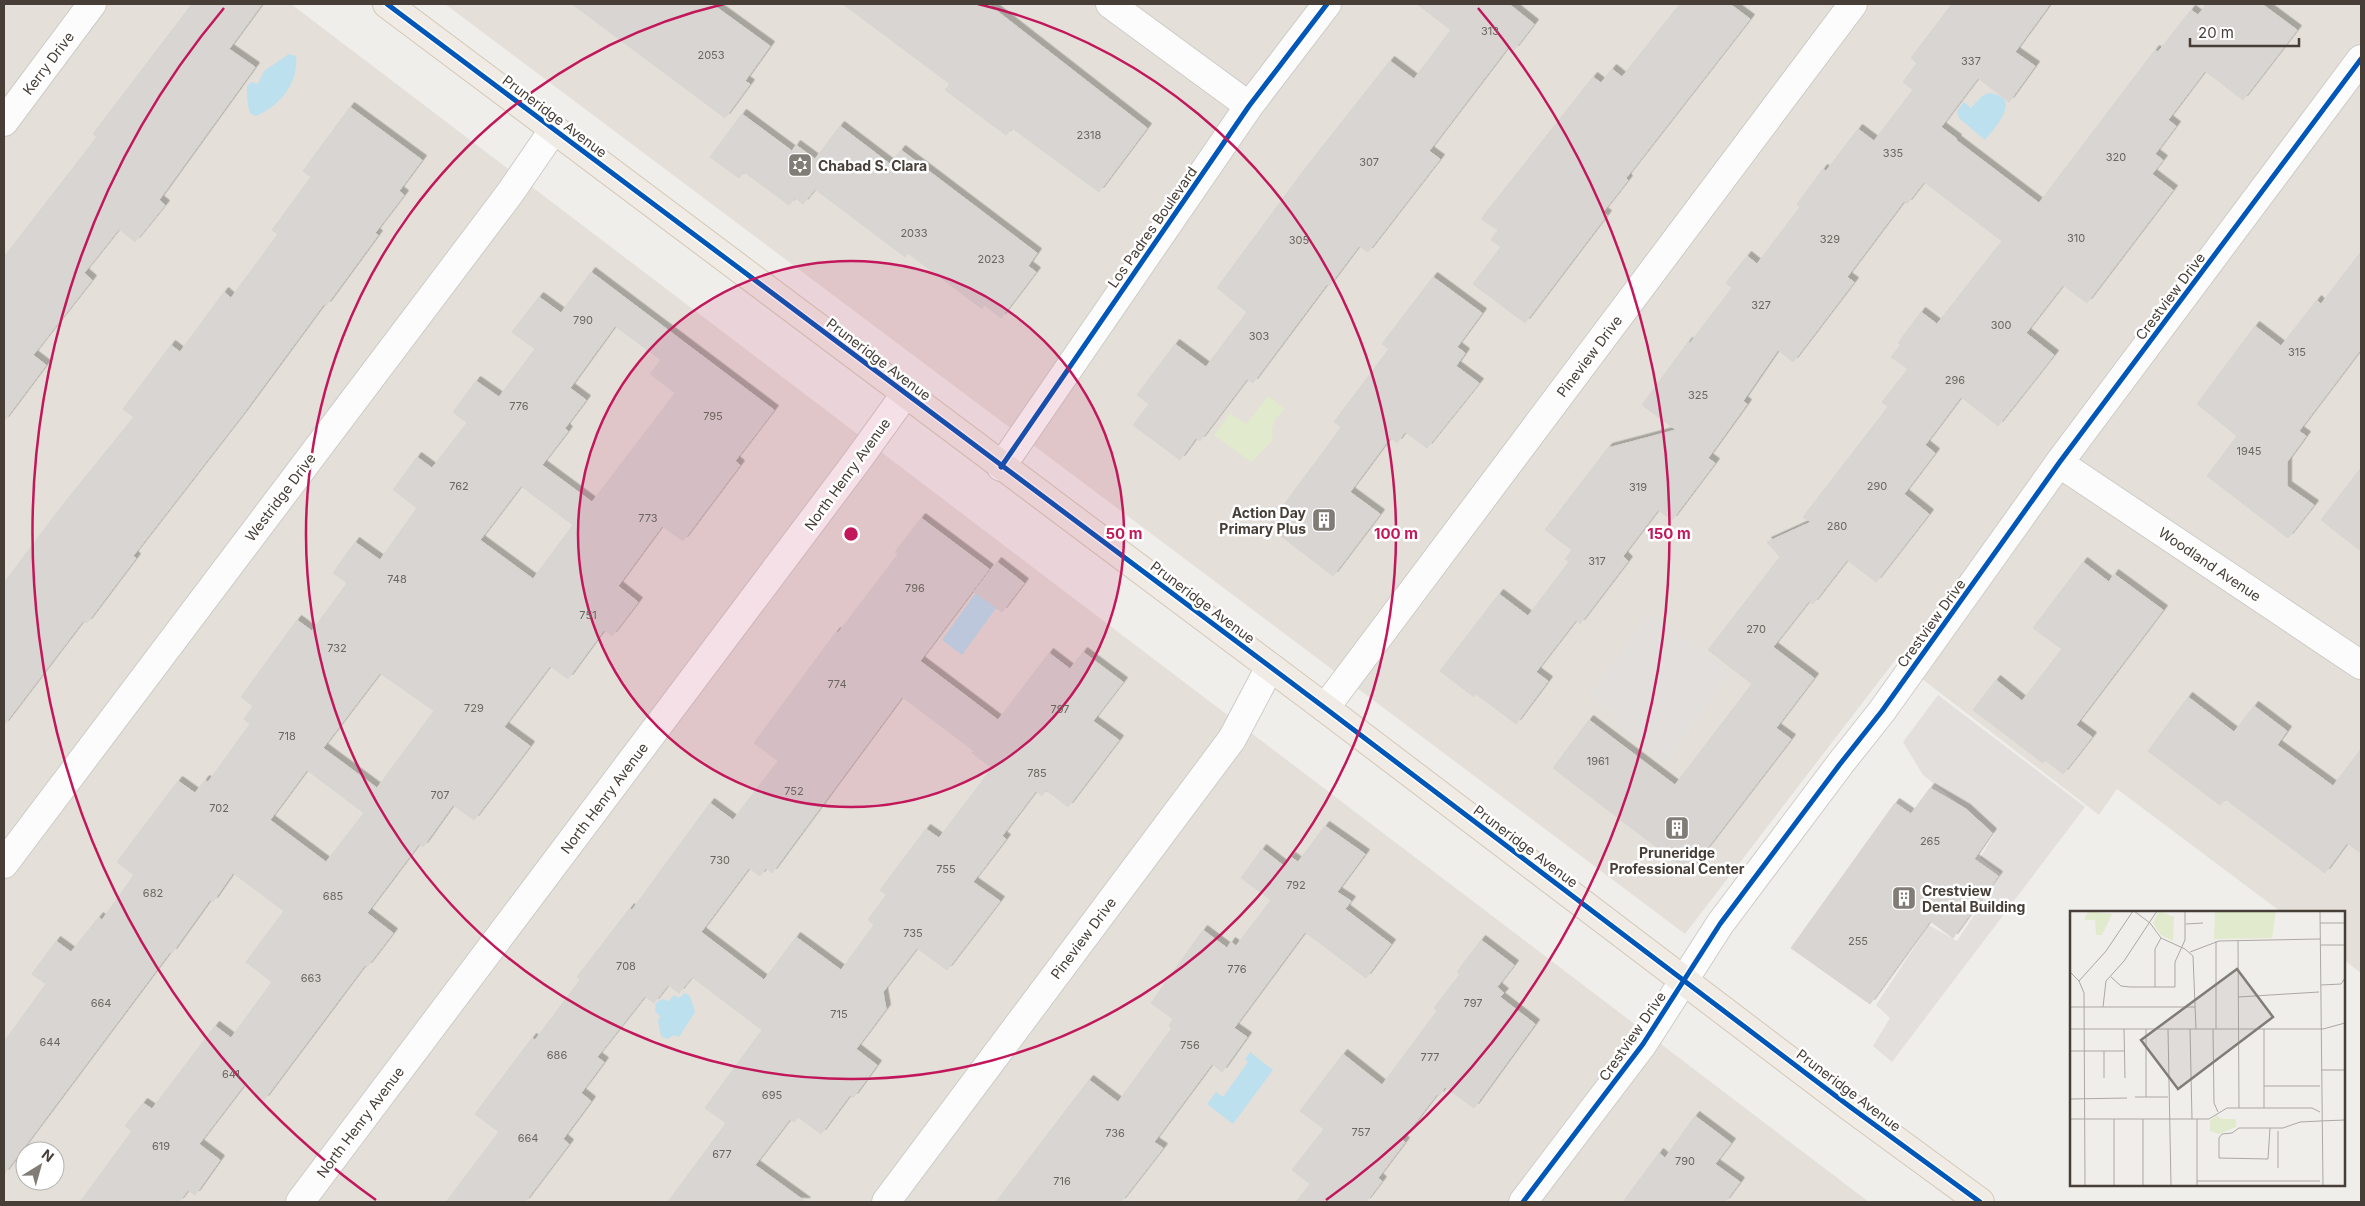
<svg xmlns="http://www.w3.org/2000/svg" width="2365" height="1206" font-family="Inter,sans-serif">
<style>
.residential{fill:#e4dfd8;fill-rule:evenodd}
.green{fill:#e1eacc}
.parking{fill:#e2dfdc}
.water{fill:#bce0ed}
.building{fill:#d8d5d2;stroke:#d8d5d1;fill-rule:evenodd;filter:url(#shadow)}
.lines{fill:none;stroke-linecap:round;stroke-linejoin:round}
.minor-casing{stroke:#ceccc8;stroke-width:30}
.major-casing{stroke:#d2c8b8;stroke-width:30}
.minor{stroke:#fdfcfc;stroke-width:28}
.major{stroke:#f0ebe4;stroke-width:28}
.cycleway-casing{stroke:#fff;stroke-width:8}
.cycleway{stroke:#0057b8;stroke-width:5}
.ring{fill:none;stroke:#c2185b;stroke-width:2.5}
.labels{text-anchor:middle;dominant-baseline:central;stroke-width:5;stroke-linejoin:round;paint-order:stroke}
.number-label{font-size:11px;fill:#6c655f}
.street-label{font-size:14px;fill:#463e37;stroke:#fff}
.poi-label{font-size:14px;font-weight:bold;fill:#463e37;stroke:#fff;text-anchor:start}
.inset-road{fill:none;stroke:#aca8a3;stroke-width:1}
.view{fill:#827c76;fill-opacity:0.15;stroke:#827c76;stroke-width:2.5}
.inset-edge{fill:none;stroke:#463e37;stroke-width:2.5}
.centre{fill:#c2185b;stroke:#fff;stroke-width:2.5}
.ring-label{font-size:15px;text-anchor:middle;font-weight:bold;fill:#c2185b;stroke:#fff;stroke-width:5;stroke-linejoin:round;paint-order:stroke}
</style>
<defs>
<filter id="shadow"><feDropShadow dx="4.5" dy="-4.5" stdDeviation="0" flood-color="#0004"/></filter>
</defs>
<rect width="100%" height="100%" fill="#f0eeeb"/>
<path class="residential" d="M4,4H291L1869,1202H4ZM25,1151H55V1181H25Z
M445,4H2361V973L2344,960V912H2281L2117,789L2099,815L1896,659L1685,934Z"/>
<path class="green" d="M1268,396L1285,409C1274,420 1270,425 1273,440L1251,462L1214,435L1230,413L1246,424Z"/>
<path class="parking" d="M1650,613L1731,672L1665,763L1612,724L1618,716L1590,695Z
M1938,695L2085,807L1892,1062L1873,1046L1890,1018L1876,1005L1929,925L1957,941L2001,874L1980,858L1995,833L1923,775L1903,742Z"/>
<path class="water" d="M289,54L296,56C299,83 280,106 256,116L250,113C247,104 247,95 247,86L252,82L258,84L264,71Z
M1988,93C2024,96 1996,127 1985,140L1959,118L1957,111L1964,102L1971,108L1981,97Z
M977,591L997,607L962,655L942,640Z
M685,993L690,996L695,1012L679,1037L674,1035L667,1039L661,1036L658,1021L660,1016L655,1011L656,1003L662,999L669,1001L674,995L679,998Z
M1250,1052L1273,1070L1233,1124L1207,1104L1216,1092L1223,1097L1248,1062L1245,1059Z"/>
<path class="building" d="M192,4H262L229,49L255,67L159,200L165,205L135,242L119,229L84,273L92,280L33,355L46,365L4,421V257L97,137L93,134Z
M572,4H712L770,46L745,81L750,84L725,118Z
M843,4H988L1147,128L1099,192L1012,128L1006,135L945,90L950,84Z
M1417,4H1509L1534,24L1514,50L1509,46L1429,151L1440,159L1368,252L1359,246L1329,286L1327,284L1253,383L1247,379L1200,441L1196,438L1180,460L1133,425L1149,404L1137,395L1175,344L1206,367L1247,312L1217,288L1304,170L1390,61L1414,79L1451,30Z
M1680,4H1730L1750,19L1626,178L1628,180L1603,212L1607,215L1525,323L1473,284L1501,247L1491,240L1498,230L1481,219L1593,77L1601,83L1612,69L1622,77Z
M1952,4H2050L2015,52L2035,66L2009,102L1978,78L1941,127L1957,139L1956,140L2039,203L2155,50L2158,52L2191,10L2198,15L2207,4H2262L2297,30L2243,100L2205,71L2168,120L2176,126L2155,154L2163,160L2152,174L2173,190L2087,303L2063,285L2026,333L2054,355L1998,426L1961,397L1925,445L1935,453L1904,494L1929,514L1876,582L1847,560L1813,604L1809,601L1773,647L1814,678L1776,728L1791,739L1689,872L1553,768L1589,720L1675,785L1752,684L1708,650L1780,557L1767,542L1811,522L1803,517L1888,407L1882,402L1908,369L1891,357L1901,345L1898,343L1921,312L1937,324L2002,241L1924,182L1907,204L1904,201L1847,277L1854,282L1793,362L1778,350L1743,401L1747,404L1708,458L1715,463L1672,520L1658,510L1623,556L1628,561L1580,624L1576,620L1536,672L1548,681L1516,724L1476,694L1474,697L1440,671L1499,594L1528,616L1569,562L1565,559L1572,550L1545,530L1608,448L1676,430L1642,405L1688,342L1690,343L1732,288L1726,283L1747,256L1757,264L1800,207L1797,204L1823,169L1826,171L1858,129L1874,141L1913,90L1903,82L1917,63L1911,58Z
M350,107L422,160L399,191L404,195L375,233L378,235L326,306L324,304L243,414L133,556L136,558L87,623L83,621L4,725V583L62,506L134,417L123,409L171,345L180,352L224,292L231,298L278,234L272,230L311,177L303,171Z
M742,114L792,151L796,145L815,159L840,126L890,164L901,150L1037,253L1028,266L1036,272L1001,318L984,305L982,309L908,253L905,257L815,189L803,204L795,198L789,205L744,172L739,178L710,157Z
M2361,252V349L2299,431L2306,436L2287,462V486L2314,505L2288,538L2207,476L2237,436L2197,404L2255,326L2281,346L2317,300L2321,304Z
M591,272L774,410L735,461L740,465L683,541L662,526L618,586L638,602L612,636L604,630L568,679L550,666L504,727L530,746L474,820L453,805L423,847L419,844L367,913L393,933L367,967L365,965L264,1100L244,1085L199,1144L220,1160L195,1195L188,1190L179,1202H80L132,1131L125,1126L143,1103L152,1109L215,1026L231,1038L272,982L246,962L284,911L233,873L213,902L210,900L172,953L170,952L4,1174V1042L46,984L32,974L56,941L71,952L99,917L102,920L134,875L117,862L178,781L195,793L205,780L208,782L250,724L244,719L253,706L241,697L297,620L312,631L347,583L333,573L355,542L380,560L417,508L393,490L417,457L432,468L467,423L453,412L476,381L499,397L535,349L512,332L539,297L561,313ZM615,326L661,360L650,374L675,393L592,502L542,465L568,431L565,428L586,400L570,388ZM521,486L573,525L533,579L480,540ZM380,673L434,711L377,788L323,748ZM307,770L364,813L326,862L270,820Z
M1433,277L1482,313L1457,347L1465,353L1456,366L1479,383L1427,448L1405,432L1397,443L1390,438L1350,492L1380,514L1333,576L1268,526L1332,440L1341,427L1334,422L1389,349L1382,344Z
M2361,468V551L2321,520Z
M921,518L989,569L920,661L998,720L1049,653L1070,669L1083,652L1123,682L1093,721L1119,740L1068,807L1046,790L1042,796L1036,791L1002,836L1006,839L973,882L1000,901L947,970L917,948L883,992L886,1009L856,1049L877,1065L853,1098L850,1095L821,1134L798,1117L794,1122L790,1119L755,1165L806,1202H668L726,1123L705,1108L762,1030L692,977L679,993L668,985L654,1003L645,996L597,1057L604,1062L581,1093L591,1101L563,1139L569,1144L525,1202H446L499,1132L475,1114L532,1038L535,1040L580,980L577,977L630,908L632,910L710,803L733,820L778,761L754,743L836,632L838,633L898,554L895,552ZM902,697L974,751L972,753L992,768L939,838L926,829L880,890L886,895L868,920L874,925L841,970L796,937L764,980L701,932L749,868L760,876L766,868L772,873Z
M997,562L1024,583L1002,612L974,592Z
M2083,562L2109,582L2114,574L2163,610L2076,725L2092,737L2063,774L2045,760L2043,763L1973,710L1996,680L2022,701L2062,649L2033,628Z
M2188,697L2234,732L2254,706L2287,731L2277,745L2333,786L2361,749V853L2347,843L2325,873L2225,799L2220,805L2148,751Z
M1930,788L1966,809L1992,833L1974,859L1998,876L1953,938L1930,921L1870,1004L1791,948L1895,803L1911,814Z
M1325,826L1365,854L1337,892L1351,901L1345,909L1391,944L1366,978L1305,932L1234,1028L1247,1037L1222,1072L1212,1064L1154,1142L1163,1148L1121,1202H996L1089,1080L1118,1102L1172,1028L1169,1026L1173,1019L1151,1003L1203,930L1227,948L1231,942L1236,946L1271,900L1241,878L1262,849L1284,866L1291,857L1298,862Z
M1481,940L1514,965L1497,987L1504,993L1500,997L1535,1024L1474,1108L1445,1087L1439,1096L1437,1094L1402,1140L1405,1142L1378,1178L1382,1181L1366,1202H1296L1310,1184L1292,1170L1324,1129L1300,1111L1343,1054L1382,1085L1437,1011L1434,1008L1460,974L1457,972Z
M1695,1116L1731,1143L1715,1164L1740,1182L1725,1202H1623L1659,1153L1665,1158Z"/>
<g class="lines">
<defs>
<path id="minor" d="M1110,4L1249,106
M4,122L92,4
M2059,463L2361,665
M1001,467L1249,106L1327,4
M1325,708L1853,4
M4,864L510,193L554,129
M300,1202L857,461L906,393
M886,1202L1232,739L1270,667
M1523,1202L1643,1044L1720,924L1840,764L1882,711L2059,463L2361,59"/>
<path id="major" d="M387,4L1325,708L1849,1106L1980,1202"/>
</defs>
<use href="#minor" class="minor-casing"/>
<use href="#major" class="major-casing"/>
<use href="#minor" class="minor"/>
<use href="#major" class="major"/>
<defs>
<path id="cycleway" d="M387,4L1325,708L1849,1106L1980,1202
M1001,467L1249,106L1327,4
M1523,1202L1643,1044L1720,924L1840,764L1882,711L2059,463L2361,59"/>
</defs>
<use href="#cycleway" class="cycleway-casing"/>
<use href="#cycleway" class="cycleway"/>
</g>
<circle cx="851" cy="534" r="273" fill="#c2185b" fill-opacity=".12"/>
<g class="ring">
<circle cx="851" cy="534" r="273"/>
<path d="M978 4A545 545 0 1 1 724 4"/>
<path d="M376 1200A818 818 0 0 1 224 8M1478 8A818 818 0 0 1 1326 1200"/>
</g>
<defs>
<symbol id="synagogue-square" viewBox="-11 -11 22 22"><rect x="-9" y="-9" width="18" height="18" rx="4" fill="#827c76" stroke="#fff"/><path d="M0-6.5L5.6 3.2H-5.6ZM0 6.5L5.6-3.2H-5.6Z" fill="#fff"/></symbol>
<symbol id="building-square" viewBox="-11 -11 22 22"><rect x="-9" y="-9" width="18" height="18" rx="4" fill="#827c76" stroke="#fff"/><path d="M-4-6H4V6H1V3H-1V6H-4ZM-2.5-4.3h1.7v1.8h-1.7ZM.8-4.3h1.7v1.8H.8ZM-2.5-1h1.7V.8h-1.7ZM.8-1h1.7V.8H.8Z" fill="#fff"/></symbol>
</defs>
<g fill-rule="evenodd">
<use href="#synagogue-square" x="786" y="151" width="28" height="28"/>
<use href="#building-square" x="1310" y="506" width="28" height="28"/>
<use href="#building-square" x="1663" y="814" width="28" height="28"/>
<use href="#building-square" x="1890" y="884" width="28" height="28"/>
</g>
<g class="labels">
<g class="number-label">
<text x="1490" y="31">313</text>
<text x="711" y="55">2053</text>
<text x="1971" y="61">337</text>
<text x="1089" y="135">2318</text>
<text x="1893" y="153">335</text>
<text x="2116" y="157">320</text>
<text x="1369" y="162">307</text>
<text x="914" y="233">2033</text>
<text x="2076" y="238">310</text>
<text x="1830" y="239">329</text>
<text x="1299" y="240">305</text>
<text x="991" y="259">2023</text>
<text x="1761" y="305">327</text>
<text x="583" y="320">790</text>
<text x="2001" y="325">300</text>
<text x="1259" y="336">303</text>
<text x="2297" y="352">315</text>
<text x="1955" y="380">296</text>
<text x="1698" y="395">325</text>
<text x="519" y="406">776</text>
<text x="713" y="416">795</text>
<text x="2249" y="451">1945</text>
<text x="459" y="486">762</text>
<text x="1877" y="486">290</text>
<text x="1638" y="487">319</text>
<text x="648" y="518">773</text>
<text x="1837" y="526">280</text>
<text x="1597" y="561">317</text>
<text x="397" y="579">748</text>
<text x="915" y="588">796</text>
<text x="588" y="615">751</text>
<text x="1756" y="629">270</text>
<text x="337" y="648">732</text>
<text x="837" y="684">774</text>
<text x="474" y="708">729</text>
<text x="1060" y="709">797</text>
<text x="287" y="736">718</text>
<text x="1598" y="761">1961</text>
<text x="1037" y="773">785</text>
<text x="794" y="791">752</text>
<text x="440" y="795">707</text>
<text x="219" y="808">702</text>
<text x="1930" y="841">265</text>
<text x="720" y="860">730</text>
<text x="946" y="869">755</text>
<text x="1296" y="885">792</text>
<text x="153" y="893">682</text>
<text x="333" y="896">685</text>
<text x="913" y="933">735</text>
<text x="1858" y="941">255</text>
<text x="626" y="966">708</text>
<text x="1237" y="969">776</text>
<text x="311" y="978">663</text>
<text x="101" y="1003">664</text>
<text x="1473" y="1003">797</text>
<text x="839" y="1014">715</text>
<text x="50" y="1042">644</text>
<text x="1190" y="1045">756</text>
<text x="557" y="1055">686</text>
<text x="1430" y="1057">777</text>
<text x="231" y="1074">641</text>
<text x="772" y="1095">695</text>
<text x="1361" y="1132">757</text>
<text x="1115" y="1133">736</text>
<text x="528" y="1138">664</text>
<text x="161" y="1146">619</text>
<text x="722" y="1154">677</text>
<text x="1685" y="1161">790</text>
<text x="1062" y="1181">716</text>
</g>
<g class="street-label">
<text transform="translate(48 63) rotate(-53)">Kerry Drive</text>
<text transform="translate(555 116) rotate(37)">Pruneridge Avenue</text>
<text transform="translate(1152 227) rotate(-55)">Los Padres Boulevard</text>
<text transform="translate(2170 296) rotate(-53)">Crestview Drive</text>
<text transform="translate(1589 356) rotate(-53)">Pineview Drive</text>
<text transform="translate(879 359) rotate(37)">Pruneridge Avenue</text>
<text transform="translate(847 474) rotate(-54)">North Henry Avenue</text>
<text transform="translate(280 497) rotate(-53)">Westridge Drive</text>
<text transform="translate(2210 564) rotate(34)">Woodland Avenue</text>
<text transform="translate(1203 602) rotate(37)">Pruneridge Avenue</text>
<text transform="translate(1931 623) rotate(-54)">Crestview Drive</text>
<text transform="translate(604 798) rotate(-53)">North Henry Avenue</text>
<text transform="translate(1526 846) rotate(37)">Pruneridge Avenue</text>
<text transform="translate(1083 938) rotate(-53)">Pineview Drive</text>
<text transform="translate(1632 1036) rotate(-55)">Crestview Drive</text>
<text transform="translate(1849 1090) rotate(37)">Pruneridge Avenue</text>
<text transform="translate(360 1122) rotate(-53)">North Henry Avenue</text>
</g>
<g class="poi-label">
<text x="818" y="165">Chabad S. Clara</text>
<text x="1306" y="512" text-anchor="end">Action Day<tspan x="1306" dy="16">Primary Plus</tspan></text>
<text x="1677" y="852" text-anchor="middle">Pruneridge<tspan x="1677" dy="16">Professional Center</tspan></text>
<text x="1922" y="890">Crestview<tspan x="1922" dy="16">Dental Building</tspan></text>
</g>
</g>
<g transform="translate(2070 911)">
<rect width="275" height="275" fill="#f0eeeb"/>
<path d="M18,0L42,3L32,24H26L25,9H14ZM89,0L104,6L103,30L91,24L83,12ZM145,0H206L202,27L144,28ZM147,204L151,208H166V216L149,223L140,220V210Z" fill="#e1eacc"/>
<path class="inset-road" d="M64,0L80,12L91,27L115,38L123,45L126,118M250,0L253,275M250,12H275M116,13L133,12M168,29L169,197M146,30V118M251,34H275M120,41L149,30L250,28M0,61L9,70L14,82L15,275M41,66L51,75L60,76H105V51L115,29V0M9,70L36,40L63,0M251,74L271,73L275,67M85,76V38L91,27M168,86L249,81M0,96H125M33,96L36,70L54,50L87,0M0,118H253L275,112M54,118L55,167M98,118L101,275M120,118L122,208M143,118L144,192L148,201M194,118V197M0,140H54M34,140V167M251,159H275M194,175H250M65,186H98M76,186V118M0,188L57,187M0,208H139L157,197H242L250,201M73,208V275M127,208V275M250,210L275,209M200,217L198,248L149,247V227L152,223L162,222L169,217H213L230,211L250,210M208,220V257M127,270H250M44,275V208"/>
<path class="view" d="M167,58L203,106L108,178L71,129Z"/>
<rect width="275" height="275" class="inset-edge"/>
</g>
<circle cx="851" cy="534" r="8" class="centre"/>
<g class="ring-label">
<text x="1124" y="539">50 m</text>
<text x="1396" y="539">100 m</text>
<text x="1669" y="539">150 m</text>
</g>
<rect width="2365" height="1206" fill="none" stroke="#463e37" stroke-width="10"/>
<g transform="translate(40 1166) rotate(37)"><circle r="24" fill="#ffffff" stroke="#b5b2af"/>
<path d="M0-4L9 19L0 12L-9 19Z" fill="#827c76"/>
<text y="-8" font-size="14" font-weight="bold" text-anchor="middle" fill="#463e37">N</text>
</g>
<path d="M2190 38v8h109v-8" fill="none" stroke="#463e37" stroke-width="2.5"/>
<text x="2198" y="38" font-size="15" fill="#463e37" stroke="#ffffff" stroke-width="4" paint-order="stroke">20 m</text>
</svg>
